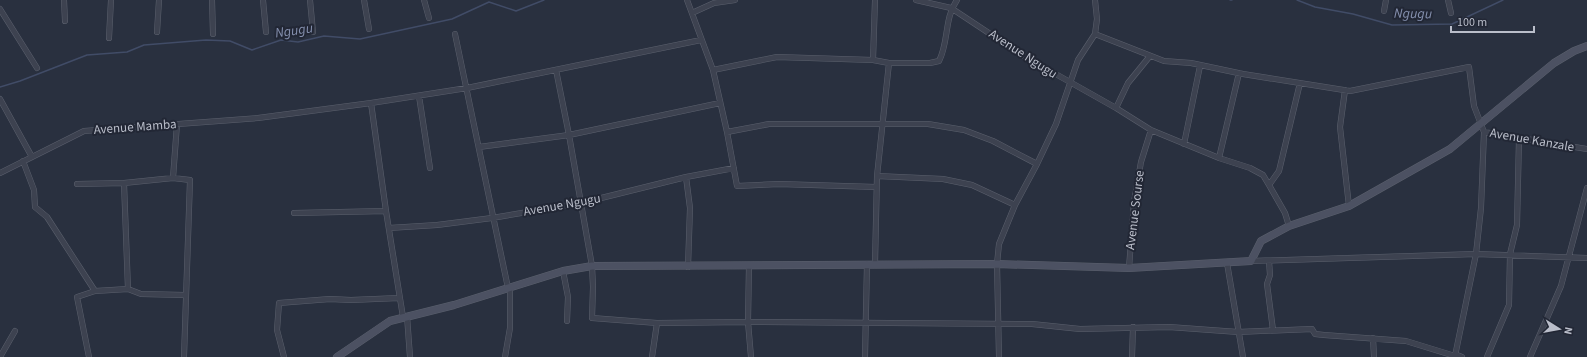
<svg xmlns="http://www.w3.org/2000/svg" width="1587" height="357" font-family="'Source Sans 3',sans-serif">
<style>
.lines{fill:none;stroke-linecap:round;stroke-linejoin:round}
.stream{stroke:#414c67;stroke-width:1.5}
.street-casing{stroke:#5b606d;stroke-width:6}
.secondary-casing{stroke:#5b606d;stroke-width:8}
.street{stroke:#3d4250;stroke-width:5}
.secondary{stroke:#4c5162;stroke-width:7}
.labels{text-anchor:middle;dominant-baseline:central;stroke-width:4;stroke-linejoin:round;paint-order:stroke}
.street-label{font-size:13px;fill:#babeca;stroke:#222735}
.water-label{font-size:14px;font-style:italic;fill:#8590ae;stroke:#222735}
</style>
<rect width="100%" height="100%" fill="#29303f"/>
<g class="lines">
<path class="stream" d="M1230,0H1232
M1297,0L1315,7L1353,14L1392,25L1452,24L1503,0
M0,87L20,81L87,55L127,52L144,45L206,40L230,41L252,50L281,40L298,42L324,36L360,39L452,19L489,2L516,11L544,0"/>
<defs>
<path id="street" d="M64,0L65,21
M212,0L213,34
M263,0L266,32
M310,0L313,32
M364,0L369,29
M424,0L429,18
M687,0L713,70L727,132L737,186L779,184L876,187
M916,0L951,8L1022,55L1116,108L1151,130L1219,158L1250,168L1263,175L1269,185
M1448,0L1451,13
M0,9L37,68
M1384,11L1386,0
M692,13L714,3L735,0
M157,32L159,0
M455,34L508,288
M1095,34L1164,61L1191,63L1243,74L1350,91L1469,67L1474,106L1484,132L1587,149
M109,38L111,0
M873,60L875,0
M556,70L569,135L592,266L593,287L592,318L657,323L748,322L1032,324L1080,329L1169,327L1238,332L1312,329L1315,334L1324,335L1406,341L1455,356L1476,254L1481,208L1484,132
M713,70L777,57L873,60L889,63H930L939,61C949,42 944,18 957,0
M1345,90L1340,127L1349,206
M419,96L430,168
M0,99L32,157
M371,103L386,211L403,317
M1116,108L1128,83L1150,56
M727,132L769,124H928L964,130L993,141L1037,164
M1184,144L1200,66
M479,147L569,135L720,103
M1219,158L1239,73
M23,161L34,190L35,207L47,217L95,291
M0,173L84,131L258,118L371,103L467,88L701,40
M877,176L943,179L972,185L1015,205
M686,177L690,208L688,267
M173,178L177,124
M124,183L128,289
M77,184L124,183L173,178L190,180L184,357
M294,213L386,211
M1289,226L1285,213L1269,185L1279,171L1300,83
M389,228L437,225L492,218L581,203L686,177L734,168
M1251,261L1476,254L1587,258
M1269,261L1270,275L1267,284L1273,330
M1227,263L1243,357
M875,264L877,176L889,63
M749,265L748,322L751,357
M1129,268L1134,202L1141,162L1151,130
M563,271L568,297L567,321
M407,316L410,357
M1373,338L1374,357
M1455,354L1462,357
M0,357L15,331
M89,357L77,297L95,291L128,289L141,294L185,295
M284,357L277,330L279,303L330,299L351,300L399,298
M505,357L510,328V288
M652,357L657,323
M865,357L867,264
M999,357L997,264L999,244L1015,205L1037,164L1056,124L1078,60L1095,34L1097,19L1095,0
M1132,357L1133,327
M1487,357L1509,305L1510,254L1517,225L1519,139
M1530,357L1561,286L1587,188"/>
<path id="secondary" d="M337,357L390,321L454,305L563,271L592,266L997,264L1129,268L1251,261L1261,241L1289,226L1349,206L1450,149L1554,63L1574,51L1587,46"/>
</defs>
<use href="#street" class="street-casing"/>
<use href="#secondary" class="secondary-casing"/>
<use href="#street" class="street"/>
<use href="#secondary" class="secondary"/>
</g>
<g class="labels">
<g class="street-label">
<text transform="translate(1023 54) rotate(33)">Avenue Ngugu</text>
<text transform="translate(135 127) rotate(-4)">Avenue Mamba</text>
<text transform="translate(1532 140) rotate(10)">Avenue Kanzale</text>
<text transform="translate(562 205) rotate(-10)">Avenue Ngugu</text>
<text transform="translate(1135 210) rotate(-83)">Avenue Sourse</text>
</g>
<g class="water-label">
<text transform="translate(1413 14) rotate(1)">Ngugu</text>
<text transform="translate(294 31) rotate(-8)">Ngugu</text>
</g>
</g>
<g transform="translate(1559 329) rotate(101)" stroke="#222735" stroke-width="3" paint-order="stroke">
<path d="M0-3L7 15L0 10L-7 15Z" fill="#babeca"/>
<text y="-6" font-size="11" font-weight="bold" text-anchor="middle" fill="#babeca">N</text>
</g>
<path d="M1451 26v6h83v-6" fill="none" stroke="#babeca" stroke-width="2"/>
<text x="1457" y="26" font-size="12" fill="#babeca" stroke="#222735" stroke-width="3" paint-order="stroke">100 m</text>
</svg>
